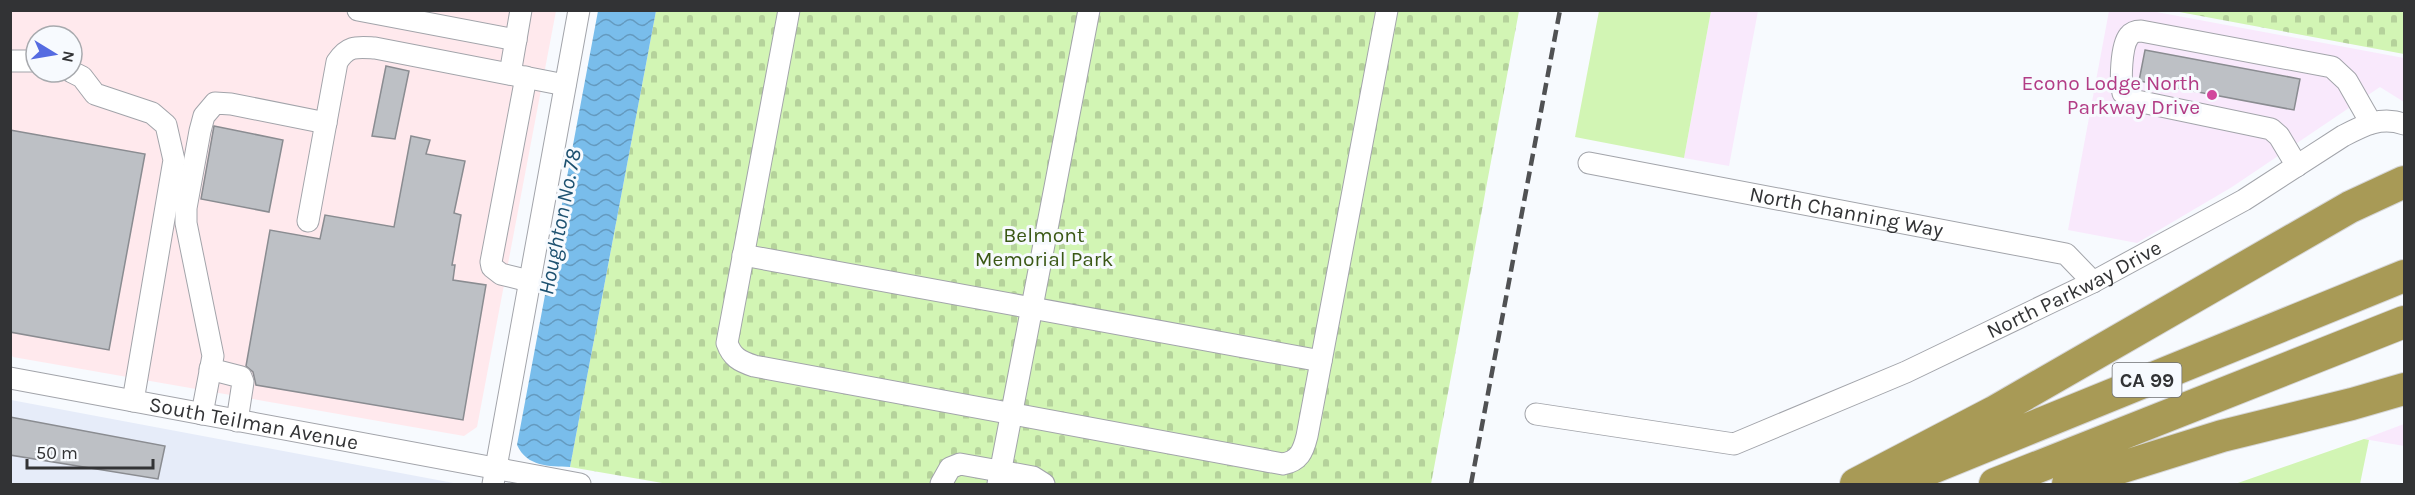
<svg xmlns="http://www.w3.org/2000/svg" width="2415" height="495" font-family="Karla,sans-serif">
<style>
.commercial{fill:#f9e9fc}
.industrial{fill:#ffe9ed;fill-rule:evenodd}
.built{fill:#e6ecf9}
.green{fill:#d2f5b4}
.cemetery{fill:url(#cemetery-stones)}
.water{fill:url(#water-waves)}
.building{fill:#bdc0c5;stroke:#8a8c91;stroke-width:1.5}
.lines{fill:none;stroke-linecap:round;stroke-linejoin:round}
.minor-casing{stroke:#a2a4aa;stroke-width:23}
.highway-casing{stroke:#d6d6d7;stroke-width:34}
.minor{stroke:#fff;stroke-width:21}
.highway{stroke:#a89a56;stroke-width:32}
.rail{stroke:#505153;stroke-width:4.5;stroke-dasharray:12 6;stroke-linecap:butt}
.hotel-dot{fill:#d1479c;stroke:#f7fafe;stroke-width:2}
.labels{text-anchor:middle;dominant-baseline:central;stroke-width:6;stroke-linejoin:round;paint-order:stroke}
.shield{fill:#f7fafe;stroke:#6d6f71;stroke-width:1.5}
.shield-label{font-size:20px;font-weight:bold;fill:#323335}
.hotel-label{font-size:21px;fill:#b23c85;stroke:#f7fafe;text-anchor:end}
.street-label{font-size:21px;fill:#323335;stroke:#f7fafe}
.park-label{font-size:21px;fill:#3a5815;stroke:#f7fafe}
.water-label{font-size:22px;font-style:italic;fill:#1d5170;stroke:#f7fafe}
</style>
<defs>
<pattern id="cemetery-stones" width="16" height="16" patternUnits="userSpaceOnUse" patternTransform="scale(1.5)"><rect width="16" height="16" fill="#d2f5b4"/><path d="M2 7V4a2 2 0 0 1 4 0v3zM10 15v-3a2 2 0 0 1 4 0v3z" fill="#b5d29b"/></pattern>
<pattern id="water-waves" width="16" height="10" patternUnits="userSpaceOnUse" patternTransform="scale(1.5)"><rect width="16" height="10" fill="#79bdeb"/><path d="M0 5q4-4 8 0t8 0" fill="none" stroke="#649abf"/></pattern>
</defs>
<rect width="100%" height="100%" fill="#f7fafe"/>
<path class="commercial" d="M1711,11H1758L1729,166L1684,158Z
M2109,11H2151L2404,58V102L2380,87L2232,187L2137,243L2068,230Z
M2404,424V446L2364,439Z"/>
<path class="industrial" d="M11,11H556L477,427L464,436L13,357L11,354ZM36,36H72V72H36Z"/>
<path class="built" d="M11,400L459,484H11Z"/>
<path class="green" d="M1599,11H1711L1684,158L1575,137Z
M2364,439L2369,440L2360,484H2235Z"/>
<path class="cemetery" d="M656,11H1519L1431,484H668L570,467Z
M2174,11H2404V54Z"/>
<path class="water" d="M598,11H656L570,467C549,466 527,467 517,445Z"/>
<path class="building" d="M2145,50L2300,79L2294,110L2139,81Z
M386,66L409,71L395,139L372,136Z
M214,126L283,140L269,212L201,199Z
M10,130L145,154L109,350L10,332Z
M411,136L430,140L426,154L465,161L454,213L461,215L452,265H455L453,280L486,285L463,420L256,385L253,372L246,366L270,230L320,239L325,215L394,227Z
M10,417L165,446L158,479L10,455Z"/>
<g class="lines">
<defs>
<g id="minor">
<path d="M358,10L516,40"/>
<path d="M789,10L727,343C732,357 739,361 754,366L1283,464C1299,461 1303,452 1307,436L1387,10"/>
<path d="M10,61H36"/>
<path d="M72,72L82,77L95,94L152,113L166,125L174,160L133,401"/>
<path d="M510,74L521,10"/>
<path d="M526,77L491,262L492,267L501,274L529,281"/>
<path id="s1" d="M1589,163L2066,254L2093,282"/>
<path d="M2297,166L2279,136L2271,129L2137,101L2123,93C2120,81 2121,46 2129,36C2132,32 2136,31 2141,31L2332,67L2347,81L2371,123"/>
<path d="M308,221L337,62C348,45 357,47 375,48L565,85"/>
<path d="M743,255L1321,361"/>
<path d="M210,369L241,377L243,382L237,421"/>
<path id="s2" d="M10,378L580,484"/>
<path d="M202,414L213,356L186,223V208L200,131L204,116L215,103L231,104L326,123"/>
<path id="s3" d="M1536,414L1734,444L1906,372L2093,282L2244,200L2343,136C2364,125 2381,116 2404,124"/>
<path d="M493,484L579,10"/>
<path d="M941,484L950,468L960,464L1033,477L1044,484"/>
<path d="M998,484L1089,10"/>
</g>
<path id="highway" d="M1905,479L2404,276
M1856,484L1994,412L2350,207L2404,182
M1995,484L2404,322
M2068,484L2222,436L2352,404L2404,389"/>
</defs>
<use href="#minor" class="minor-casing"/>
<use href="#highway" class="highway-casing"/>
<use href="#minor" class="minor"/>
<use href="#highway" class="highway"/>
<path class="rail" d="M1471,484L1560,10"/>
</g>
<circle class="hotel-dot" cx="2212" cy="95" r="6"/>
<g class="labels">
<rect class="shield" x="2112.5" y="363" width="69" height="34" rx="4.5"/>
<g class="shield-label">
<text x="2147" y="380">CA 99</text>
</g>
<g class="hotel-label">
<text x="2200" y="83">Econo Lodge North<tspan x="2200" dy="24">Parkway Drive</tspan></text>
</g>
<g class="street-label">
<text stroke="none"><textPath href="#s1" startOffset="262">North Channing Way</textPath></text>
<text stroke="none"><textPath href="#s3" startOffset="574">North Parkway Drive</textPath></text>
<text stroke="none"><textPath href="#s2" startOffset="248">South Teilman Avenue</textPath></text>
</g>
<g class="park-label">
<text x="1044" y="235">Belmont<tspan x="1044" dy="24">Memorial Park</tspan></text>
</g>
<g class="water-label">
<text transform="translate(560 222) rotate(-79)">Houghton No. 78</text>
</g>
</g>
<rect width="2415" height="495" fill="none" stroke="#323335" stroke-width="24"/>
<g transform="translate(54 54) rotate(101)"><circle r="28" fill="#f7fafe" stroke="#a8aaae" stroke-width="1.5"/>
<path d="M0-4.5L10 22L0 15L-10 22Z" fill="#556be1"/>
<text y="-9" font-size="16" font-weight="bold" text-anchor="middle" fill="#323335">N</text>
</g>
<path d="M27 459v9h126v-9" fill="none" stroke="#323335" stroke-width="3"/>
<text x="36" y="459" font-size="18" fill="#323335" stroke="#f7fafe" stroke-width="4.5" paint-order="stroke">50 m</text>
</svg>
